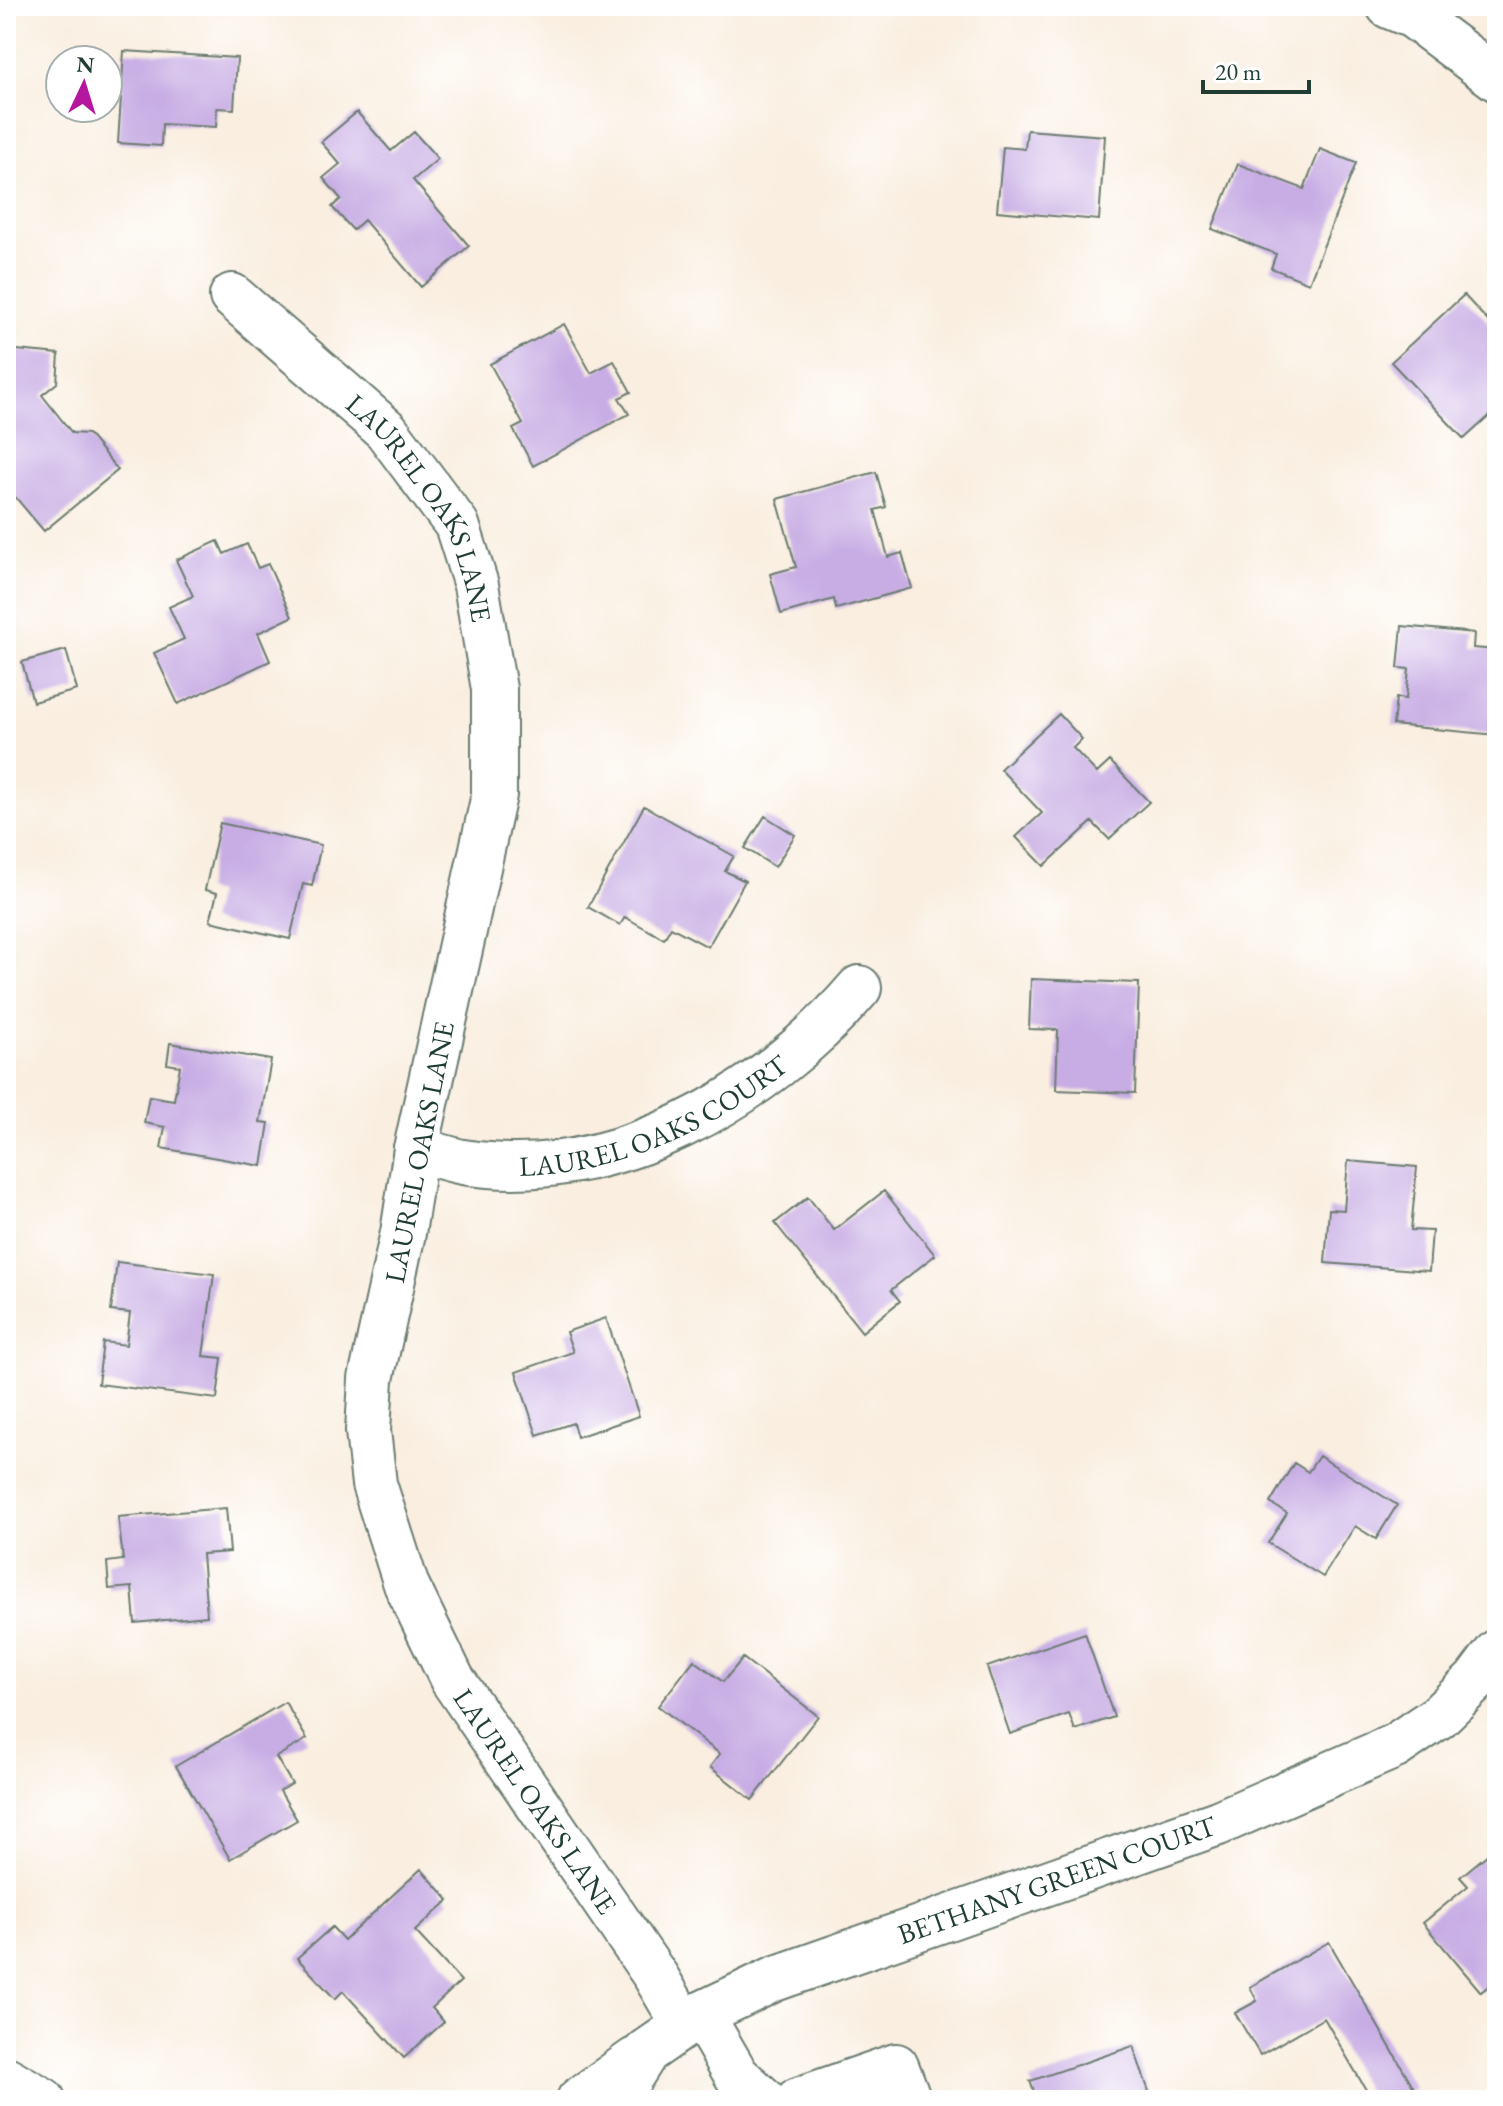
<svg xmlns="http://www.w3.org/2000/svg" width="1503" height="2106" font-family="'EB Garamond',serif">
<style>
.building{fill:#c8ade4}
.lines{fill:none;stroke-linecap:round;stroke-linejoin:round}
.minor-casing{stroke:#6b7b70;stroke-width:48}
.minor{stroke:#fff;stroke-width:44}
.labels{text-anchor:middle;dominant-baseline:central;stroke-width:7;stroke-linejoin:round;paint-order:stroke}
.street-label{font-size:28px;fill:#1f3d34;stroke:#fff}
</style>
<rect width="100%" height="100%" fill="#fff"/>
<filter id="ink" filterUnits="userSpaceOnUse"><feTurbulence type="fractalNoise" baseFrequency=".0125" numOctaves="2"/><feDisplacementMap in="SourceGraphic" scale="16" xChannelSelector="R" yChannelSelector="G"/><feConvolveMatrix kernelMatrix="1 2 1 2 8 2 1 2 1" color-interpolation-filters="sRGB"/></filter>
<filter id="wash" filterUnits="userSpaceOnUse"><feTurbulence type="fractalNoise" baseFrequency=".006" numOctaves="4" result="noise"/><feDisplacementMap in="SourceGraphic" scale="32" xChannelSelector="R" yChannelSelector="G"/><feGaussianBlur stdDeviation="1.8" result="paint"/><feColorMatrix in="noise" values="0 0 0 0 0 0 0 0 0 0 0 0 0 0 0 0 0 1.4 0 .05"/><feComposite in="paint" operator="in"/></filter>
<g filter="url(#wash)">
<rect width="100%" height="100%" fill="#f9eedf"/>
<g id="blocks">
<path class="building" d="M124,51L237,58L234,109L217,108L216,127L162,124L161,146L118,143Z
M357,112L391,151L414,132L438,159L413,180L469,246L421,287L364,220L353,230L332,207L341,199L323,178L340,164L321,142Z
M1027,130L1105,136L1099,220L997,211L1003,147L1025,149Z
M1320,149L1356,163L1309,283L1271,268L1276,254L1212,229L1238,164L1304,189Z
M1464,295L1497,331V409L1464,439L1391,362Z
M564,324L591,373L614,361L631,392L619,398L629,414L533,466L513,429L523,424L490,364Z
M6,349L59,354L57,383L42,395L72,433L88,434L118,470L44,531L6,486Z
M876,472L886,507L875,510L888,557L902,553L912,588L836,609L834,599L781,614L770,574L796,567L777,499Z
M218,541L224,554L247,544L258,568L268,564L292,617L258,633L270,661L178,704L154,653L184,639L169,607L193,596L176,560Z
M1402,626L1474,633L1473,648L1497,650L1496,735L1393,725L1396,698L1406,699L1409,669L1398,668Z
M66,650L77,690L33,702L22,662Z
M1059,714L1082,739L1073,748L1097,773L1110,761L1149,802L1109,839L1092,822L1044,866L1016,837L1042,813L1000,769Z
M644,806L734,856L725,871L745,881L708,947L671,927L664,939L625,917L620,925L588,907Z
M765,816L795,835L775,867L745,848Z
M220,823L321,845L312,886L303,884L290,939L210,921L217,893L205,890Z
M1031,979L1139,983L1135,1093L1056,1090L1058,1030L1029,1029Z
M170,1043L271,1060L260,1122L269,1123L262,1166L161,1148L165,1127L144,1123L149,1096L174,1100L180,1066L167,1064Z
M1348,1161L1417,1167L1411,1230L1432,1231L1429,1271L1325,1263L1329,1209L1344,1210Z
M884,1191L935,1255L891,1290L900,1301L862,1332L775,1223L808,1197L834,1230Z
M117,1262L214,1274L203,1356L222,1358L217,1399L98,1384L103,1342L126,1345L130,1313L111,1311Z
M606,1318L639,1416L577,1437L573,1423L537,1435L516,1372L573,1352L566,1332Z
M1319,1456L1397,1505L1376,1539L1355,1526L1323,1577L1268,1543L1287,1513L1270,1503L1294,1463L1308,1472Z
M226,1508L230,1552L202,1554L207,1616L135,1623L132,1587L109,1589L107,1562L123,1560L118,1517Z
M1085,1633L1114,1717L1075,1730L1069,1714L1010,1734L987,1667Z
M743,1658L818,1716L752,1800L710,1767L720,1754L658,1706L694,1660L723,1682Z
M285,1702L307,1739L276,1757L292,1784L280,1791L297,1820L230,1859L176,1766Z
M1493,1850L1497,1855V1979L1481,1992L1423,1923L1468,1886L1460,1877Z
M421,1869L449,1900L415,1931L461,1981L432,2008L444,2022L404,2058L343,1991L335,1999L297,1958L332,1927L344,1940Z
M1329,1942L1414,2088L1394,2100H1372L1324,2018L1260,2055L1235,2013L1257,2001L1250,1987Z
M1133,2046L1152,2100H1037L1030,2081Z"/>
</g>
</g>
<g filter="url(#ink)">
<use href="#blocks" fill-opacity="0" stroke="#6b7b70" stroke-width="2"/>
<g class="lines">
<defs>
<g id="minor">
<path d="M1389,6L1413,16L1497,79"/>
<path id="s1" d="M232,296L386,430L457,525L476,585L494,689V795L416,1149L403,1233L371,1379L368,1431L374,1484L406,1584L452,1679L656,1977L683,2023"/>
<path id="s2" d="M416,1149C431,1153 447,1159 463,1162C613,1186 765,1098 859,988"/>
<path d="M701,2014L737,2076L764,2100"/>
<path d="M6,2079L43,2100"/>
<path d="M579,2100L635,2060"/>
<path id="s3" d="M616,2100L646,2052L701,2014L774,1979L1218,1823L1395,1746L1438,1717L1476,1680L1497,1652"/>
<path d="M798,2100L896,2066L909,2100"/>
</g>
</defs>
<use href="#minor" class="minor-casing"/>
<use href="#minor" class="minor"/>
</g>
</g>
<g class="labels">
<g class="street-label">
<text stroke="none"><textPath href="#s1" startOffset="290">LAUREL OAKS LANE</textPath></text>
<text stroke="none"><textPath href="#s2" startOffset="250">LAUREL OAKS COURT</textPath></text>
<text transform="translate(419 1152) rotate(-79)">LAUREL OAKS LANE</text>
<text stroke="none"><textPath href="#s1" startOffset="1658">LAUREL OAKS LANE</textPath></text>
<text stroke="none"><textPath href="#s3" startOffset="504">BETHANY GREEN COURT</textPath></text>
</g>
</g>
<rect width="1503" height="2106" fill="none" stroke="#fff" stroke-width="32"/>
<g transform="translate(84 84) rotate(4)"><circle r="38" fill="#ffffff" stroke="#a5b1ae" stroke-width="2"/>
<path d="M0-6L14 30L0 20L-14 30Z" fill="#b5179e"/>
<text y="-12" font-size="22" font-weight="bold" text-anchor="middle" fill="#1f3d34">N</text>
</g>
<path d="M1203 80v12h106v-12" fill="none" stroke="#1f3d34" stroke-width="4"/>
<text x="1215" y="80" font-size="24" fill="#1f3d34" stroke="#ffffff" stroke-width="6" paint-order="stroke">20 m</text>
</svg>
